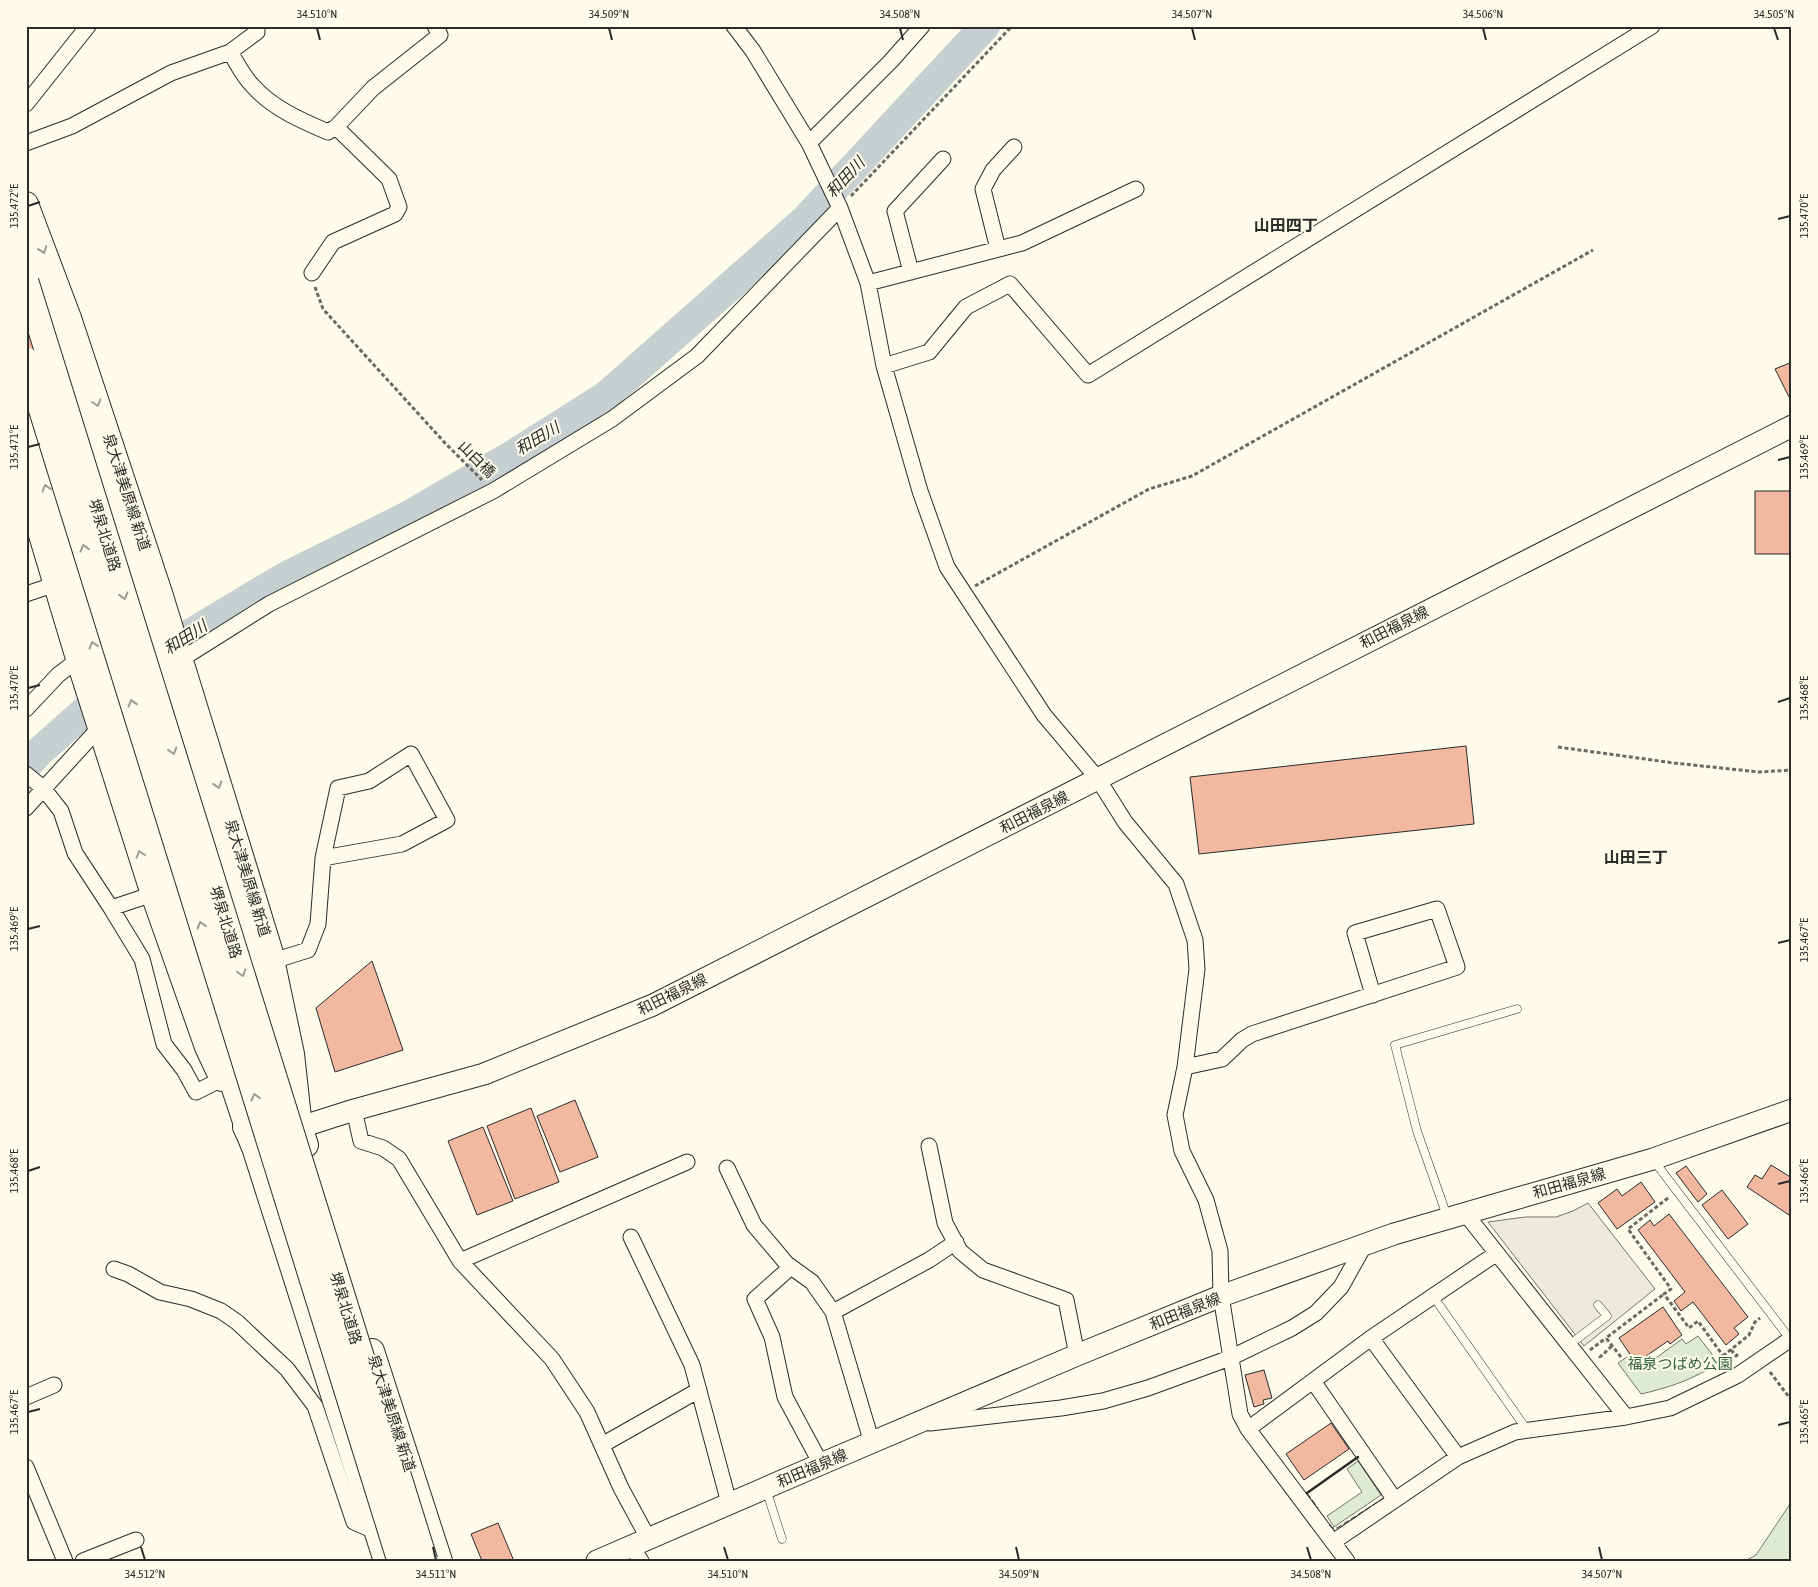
<svg xmlns="http://www.w3.org/2000/svg" width="1818" height="1587" font-family="'Asap Condensed','Noto Sans JP',sans-serif">
<style>
.green{fill:#deebd1;stroke:#74746e}
.parking{fill:#eceadb;stroke:#74746e}
.lines{fill:none;stroke-linecap:round;stroke-linejoin:round}
.river{stroke:#c7d0d0;stroke-width:30}
.building{fill:#f2b8a0;stroke:#2b2b2b}
.service-casing{stroke:#2b2b2b;stroke-width:9}
.minor-casing{stroke:#2b2b2b;stroke-width:17}
.secondary-casing{stroke:#2b2b2b;stroke-width:23}
.primary-casing{stroke:#2b2b2b;stroke-width:26}
.trunk-casing{stroke:#2b2b2b;stroke-width:27}
.path{stroke:#6a6964;stroke-width:3;stroke-dasharray:4 2.5;stroke-linecap:butt}
.service{stroke:#fdfbea;stroke-width:8}
.minor{stroke:#fdfbea;stroke-width:15}
.secondary{stroke:#fdfbea;stroke-width:21}
.primary{stroke:#fdfbea;stroke-width:24}
.trunk{stroke:#fdfbea;stroke-width:25}
.trunk-bridge-casing{stroke:#2b2b2b;stroke-width:27;stroke-linecap:butt}
.trunk-bridge{stroke:#fdfbea;stroke-width:25}
.fence{stroke:#2b2b2b;stroke-width:1;stroke-dasharray:6 2.5;stroke-linecap:butt}
.wall{stroke:#2b2b2b;stroke-width:2.5}
.oneway{stroke:#9e9d94}
.ticks{fill:none;stroke:#2b2b2b;stroke-width:2}
.labels{text-anchor:middle;dominant-baseline:central;stroke-width:4;stroke-linejoin:round;paint-order:stroke}
.street-label{font-size:15px;fill:#2b2b2b;stroke:#fdfbea}
.park-label{font-size:15px;fill:#34623c;stroke:#fdfbea}
.water-label{font-size:16px;font-style:italic;fill:#2b2b2b;stroke:#fdfbea}
.neighbourhood-label{font-size:16px;font-weight:bold;fill:#2b2b2b;stroke:#fdfbea}
.neatline{fill:none;stroke:#2b2b2b;stroke-width:2}
.ticks-label{font-size:12px;text-anchor:middle;fill:#2b2b2b}
</style>
<rect width="100%" height="100%" fill="#fdfbea"/>
<path class="green" d="M1698,1336L1718,1362C1697,1379 1667,1388 1641,1394L1618,1363L1627,1357L1638,1371L1682,1339L1686,1344Z
M1358,1461L1381,1495L1334,1527L1327,1516L1362,1492L1347,1469Z
M1792,1501V1561H1745L1756,1555Z"/>
<path class="parking" d="M1588,1203L1655,1289L1584,1346L1488,1222L1525,1217H1556L1573,1211Z"/>
<g class="lines">
<path class="river" d="M153,659L193,632L285,577L408,516L511,456L606,396L805,220L985,26
M26,766L39,752L113,686"/>
</g>
<path class="building" d="M26,319L40,361L26,365Z
M1792,362V396L1789,397L1775,369Z
M1755,491H1792V554H1755Z
M1466,746L1474,824L1199,854L1190,777Z
M372,961L403,1050L335,1072L316,1008Z
M575,1100L598,1157L560,1172L537,1116Z
M531,1108L559,1182L515,1199L487,1126Z
M483,1127L513,1201L477,1215L448,1141Z
M1771,1165L1792,1178V1217L1747,1187L1755,1175L1762,1179Z
M1686,1166L1707,1194L1698,1202L1676,1173Z
M1641,1182L1655,1202L1617,1229L1598,1203L1617,1189L1622,1196Z
M1722,1190L1748,1224L1728,1239L1702,1205Z
M1669,1214L1748,1317L1734,1328L1739,1334L1726,1345L1693,1302L1681,1311L1674,1301L1685,1292L1638,1230L1650,1220L1654,1226Z
M1663,1307L1682,1335L1670,1344L1668,1341L1636,1363L1619,1338Z
M1264,1370L1272,1398L1263,1400L1264,1404L1254,1407L1245,1375Z
M1331,1423L1349,1449L1304,1480L1286,1454Z
M498,1523L514,1561H482L471,1534Z"/>
<g class="lines">
<defs>
<path id="service" d="M1654,1161L1790,1339
M1447,1216L1417,1131L1395,1045L1517,1009
M1433,1296L1527,1430
M1569,1345L1607,1316L1598,1305
M766,1489L782,1539"/>
<path id="minor" d="M734,26L753,51L809,143L840,208L868,283L884,366L920,491L947,567L1044,715L1098,779L1125,822L1176,884L1195,940L1197,969L1185,1067L1175,1115L1182,1151L1206,1200L1220,1251L1221,1296L1240,1414L1248,1429L1347,1561
M230,52C237,63 243,76 252,85C272,108 300,120 328,132L336,127L373,88L440,35L435,26
M26,104L88,26
M26,143L72,126L171,73L230,52L257,32V26
M809,143L891,61L922,26
M998,249L983,189L993,170L1014,147
M911,272L895,211L943,159
M312,273L333,242L395,214L399,207L389,179L336,127
M868,283L1022,243L1136,189
M884,366L929,352L966,307L1010,284L1088,375L1652,26
M26,594L56,584
M180,660L269,604L493,491L612,419L697,356L840,208
M26,709L58,675L79,659
M26,774L43,788L61,811L75,853L111,908L153,894
M26,808L100,727
M111,908L142,959L164,1044L184,1070L196,1092L222,1079
M273,961L308,950L318,924L323,858L338,788L369,781L411,754L447,820L402,844L323,858
M1185,1067L1222,1059L1242,1040L1252,1034L1457,967L1437,909L1355,933L1373,995
M354,1110L361,1141L383,1148L399,1159L460,1261L552,1359L587,1412L621,1488L648,1538
M929,1146L945,1223L960,1251L983,1270L1066,1300L1077,1355
M727,1168L754,1225L787,1264L812,1282L833,1312L872,1443
M1465,1213L1626,1417
M631,1237L692,1365L729,1503
M460,1261L687,1162
M791,1267L755,1299L772,1337L785,1397L821,1464
M114,1269L128,1274L160,1292L191,1299L221,1311L237,1322L287,1369L315,1406L354,1522L377,1532
M833,1312L929,1260L956,1242
M1371,1338L1458,1457
M1313,1381L1395,1500
M26,1397L54,1385
M930,1423L1061,1408L1103,1401L1148,1388L1230,1358L1292,1328L1316,1313L1341,1287L1365,1244
M1248,1429L1371,1338L1497,1253
M602,1445L699,1390
M26,1467L65,1561
M1333,1542L1458,1457L1515,1432L1626,1417L1670,1408L1738,1375L1792,1338
M631,1546L641,1561
M83,1561L136,1540"/>
<path id="secondary" d="M285,1132L354,1110L484,1074L653,1005L1792,426
M597,1561L821,1464L1077,1355L1221,1296L1394,1234L1653,1159L1792,1110"/>
<path id="primary" d="M26,204L69,318L161,596L270,950L292,1054L300,1127L306,1145
M26,485L80,665L153,894L207,1047L222,1079
M245,1127L253,1144L386,1561
M372,1351L440,1561"/>
<path id="trunk" d="M26,258L53,329L137,583L256,957L278,1058
M26,422C99,664 173,905 253,1144"/>
</defs>
<use href="#service" class="service-casing"/>
<use href="#minor" class="minor-casing"/>
<use href="#secondary" class="secondary-casing"/>
<use href="#primary" class="primary-casing"/>
<use href="#trunk" class="trunk-casing"/>
<path class="path" d="M851,196L1012,26
M315,287L323,309L445,443L482,480
M975,586L1149,489L1192,476L1593,250
M1558,747L1674,763L1759,772L1792,770
M1668,1198L1628,1229L1671,1289L1664,1294L1689,1328L1698,1321L1729,1364
M1590,1350L1606,1338
M1731,1350L1736,1356L1738,1354
M1723,1356L1749,1335L1755,1322L1760,1318
M1621,1357L1606,1338L1664,1294
M1600,1358V1357L1612,1346
M1770,1372L1792,1401"/>
<use href="#service" class="service"/>
<use href="#minor" class="minor"/>
<use href="#secondary" class="secondary"/>
<use href="#primary" class="primary"/>
<use href="#trunk" class="trunk"/>
<defs>
<path id="trunk-bridge" d="M26,282L425,1561
M26,360L400,1561"/>
</defs>
<use href="#trunk-bridge" class="trunk-bridge-casing"/>
<use href="#trunk-bridge" class="trunk-bridge"/>
<path class="fence" d="M1307,1493L1318,1508
M1329,1525L1332,1528H1337L1384,1498"/>
<path class="wall" d="M1307,1493L1358,1457"/>
</g>
<defs><path id="oneway-chevron" d="M-2-3.5L2.5 0L-2 3.5" fill="none" stroke-width="1.6" stroke-linecap="round" stroke-linejoin="round" transform="scale(1.25)"/></defs>
<g class="oneway">
<use href="#oneway-chevron" transform="translate(43 250) rotate(70)"/>
<use href="#oneway-chevron" transform="translate(97 403) rotate(72)"/>
<use href="#oneway-chevron" transform="translate(46 488) rotate(-107)"/>
<use href="#oneway-chevron" transform="translate(84 548) rotate(-107)"/>
<use href="#oneway-chevron" transform="translate(124 596) rotate(73)"/>
<use href="#oneway-chevron" transform="translate(93 645) rotate(-107)"/>
<use href="#oneway-chevron" transform="translate(132 703) rotate(-107)"/>
<use href="#oneway-chevron" transform="translate(173 751) rotate(73)"/>
<use href="#oneway-chevron" transform="translate(218 785) rotate(73)"/>
<use href="#oneway-chevron" transform="translate(140 854) rotate(-108)"/>
<use href="#oneway-chevron" transform="translate(201 925) rotate(-107)"/>
<use href="#oneway-chevron" transform="translate(242 973) rotate(73)"/>
<use href="#oneway-chevron" transform="translate(255 1097) rotate(-107)"/>
</g>
<path class="ticks" d="M317,28L320,40M609,28L612,40M900,28L903,40M1192,28L1195,40M1483,28L1486,40M1774,28L1778,40M28,206L40,202M1778,219L1790,216M28,447L40,444M1778,460L1790,457M28,688L40,685M1778,702L1790,698M28,929L40,926M1778,943L1790,940M28,1171L40,1167M1778,1184L1790,1181M28,1412L40,1409M1778,1425L1790,1422M141,1547L145,1560M433,1547L436,1560M724,1547L728,1560M1016,1547L1019,1560M1307,1547L1311,1560M1599,1547L1602,1560"/>
<g class="labels">
<g class="street-label">
<text transform="translate(477 459) rotate(45)">山白橋</text>
<text transform="translate(127 492) rotate(72)">泉大津美原線 新道</text>
<text transform="translate(105 535) rotate(73)">堺泉北道路</text>
<text transform="translate(1394 627) rotate(-27)">和田福泉線</text>
<text transform="translate(1034 812) rotate(-27)">和田福泉線</text>
<text transform="translate(248 878) rotate(73)">泉大津美原線 新道</text>
<text transform="translate(226 922) rotate(73)">堺泉北道路</text>
<text transform="translate(672 994) rotate(-26)">和田福泉線</text>
<text transform="translate(1569 1183) rotate(-16)">和田福泉線</text>
<text transform="translate(346 1308) rotate(73)">堺泉北道路</text>
<text transform="translate(1185 1311) rotate(-22)">和田福泉線</text>
<text transform="translate(392 1413) rotate(72)">泉大津美原線 新道</text>
<text transform="translate(812 1468) rotate(-23)">和田福泉線</text>
</g>
<g class="park-label">
<text x="1680" y="1363">福泉つばめ公園</text>
</g>
<g class="water-label">
<text transform="translate(845 177) rotate(-47)">和田川</text>
<text transform="translate(537 438) rotate(-31)">和田川</text>
<text transform="translate(185 637) rotate(-33)">和田川</text>
</g>
<g class="neighbourhood-label">
<text x="1286" y="225">山田四丁</text>
<text x="1636" y="857">山田三丁</text>
</g>
</g>
<rect width="1818" height="1587" fill="none" stroke="#fdfbea" stroke-width="55"/>
<rect x="28" y="28" width="1762" height="1532" class="neatline"/>
<g class="ticks-label">
<text x="317" y="18">34.510°N</text>
<text x="609" y="18">34.509°N</text>
<text x="900" y="18">34.508°N</text>
<text x="1192" y="18">34.507°N</text>
<text x="1483" y="18">34.506°N</text>
<text x="1774" y="18">34.505°N</text>
<text transform="translate(14 206) rotate(-90)" y="4">135.472°E</text>
<text transform="translate(1804 216) rotate(-90)" y="4">135.470°E</text>
<text transform="translate(14 447) rotate(-90)" y="4">135.471°E</text>
<text transform="translate(1804 457) rotate(-90)" y="4">135.469°E</text>
<text transform="translate(14 688) rotate(-90)" y="4">135.470°E</text>
<text transform="translate(1804 698) rotate(-90)" y="4">135.468°E</text>
<text transform="translate(14 929) rotate(-90)" y="4">135.469°E</text>
<text transform="translate(1804 940) rotate(-90)" y="4">135.467°E</text>
<text transform="translate(14 1171) rotate(-90)" y="4">135.468°E</text>
<text transform="translate(1804 1181) rotate(-90)" y="4">135.466°E</text>
<text transform="translate(14 1412) rotate(-90)" y="4">135.467°E</text>
<text transform="translate(1804 1422) rotate(-90)" y="4">135.465°E</text>
<text x="145" y="1578">34.512°N</text>
<text x="436" y="1578">34.511°N</text>
<text x="728" y="1578">34.510°N</text>
<text x="1019" y="1578">34.509°N</text>
<text x="1311" y="1578">34.508°N</text>
<text x="1602" y="1578">34.507°N</text>
</g>
</svg>
